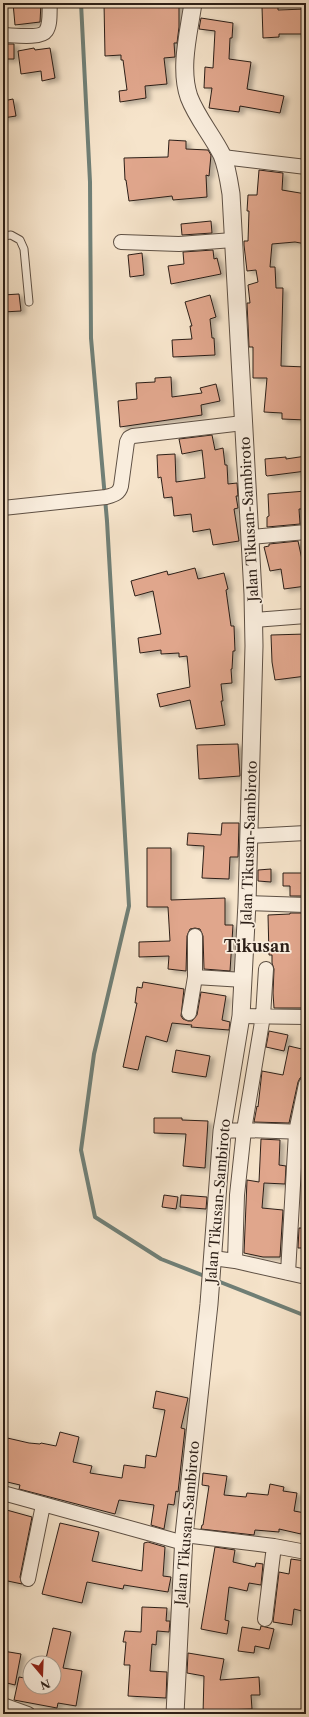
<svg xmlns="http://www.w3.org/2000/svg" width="309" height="1717" font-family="'Libre Caslon Text',serif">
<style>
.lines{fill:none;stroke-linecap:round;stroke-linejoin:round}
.stream{stroke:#707f76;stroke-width:4}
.building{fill:#e0a68c;stroke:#2c1f17;filter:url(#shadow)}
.service-casing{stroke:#5e5044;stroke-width:9}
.minor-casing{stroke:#5e5044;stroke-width:16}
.tertiary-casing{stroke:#5e5044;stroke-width:19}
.service{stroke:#f9eddd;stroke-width:7}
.minor{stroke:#f9eddd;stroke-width:14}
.tertiary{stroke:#f9eddd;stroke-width:17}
.labels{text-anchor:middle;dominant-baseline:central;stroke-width:3.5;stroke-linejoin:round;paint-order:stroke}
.street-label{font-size:14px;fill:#2c1f17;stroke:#f9eddd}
.quarter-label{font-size:16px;font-weight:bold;fill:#2c1f17;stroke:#f9eddd}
</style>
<defs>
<filter id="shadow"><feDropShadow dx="4.5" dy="2.5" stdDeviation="2" flood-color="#0004"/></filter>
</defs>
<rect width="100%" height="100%" fill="#f6e4cb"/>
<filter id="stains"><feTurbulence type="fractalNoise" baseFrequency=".005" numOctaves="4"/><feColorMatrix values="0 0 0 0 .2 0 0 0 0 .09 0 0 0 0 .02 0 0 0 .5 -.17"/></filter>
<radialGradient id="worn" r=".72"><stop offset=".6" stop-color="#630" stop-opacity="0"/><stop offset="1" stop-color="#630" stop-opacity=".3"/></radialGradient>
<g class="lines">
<path class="stream" d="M81,3L90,182L91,338L107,521L129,906L94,1054L81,1150L95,1217L161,1259L207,1277
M215,1280L306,1316"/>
</g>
<path class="building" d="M13,3H41L40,22L15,25Z
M104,3H179V27L177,43H174L175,57L164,58L167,84L145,86L146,98L120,102L119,91L127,90L123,60H121V55L105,56Z
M262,7H278V10L306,9V34H279V37L263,38Z
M201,18L233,23L232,38H230L229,59L251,62L247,89L284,96L280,113L240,106L239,112L209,108L212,88H204L205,67L213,68L215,31L199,29Z
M3,44H14V59H3Z
M34,48L35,50L50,48L55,78L42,81L41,71L21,74L18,51Z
M13,99L16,116L3,118V101Z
M169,140L186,141V149L208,150L211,155L209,176L206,175L207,197L173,200L172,196L129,201L126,180H125L124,158L168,157Z
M259,170L283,173L282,190L306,194V244L295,242L272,244L270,267H275L276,288H283L281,366L306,367V420L282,419V413L264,412L267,378H253V347H249L247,303H250L248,285L258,282L256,270L247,271L244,245V241H248L249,211H247L248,195H257Z
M211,221L212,233L182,235L181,224Z
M213,250L214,259L217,258L221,274L171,284L168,266L184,264L183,252Z
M142,253L144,275L130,277L128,255Z
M19,294L21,311L3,312V295Z
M210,295L216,317L210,319L212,338H214L215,355L173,357L172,340L192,339L190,326H192L185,302Z
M171,377L172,397L202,393L200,388L216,384L220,401L201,405L202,415L120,427L118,401L137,399L136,383L155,382V378Z
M212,435L215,450L223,448L225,465H227L228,484L237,483L238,496H236L238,508L234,509L239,541L213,545L210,529L193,532L191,514L174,516L172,497L164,498L161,477L158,478L157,455L175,454L176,482L205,478L202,450L182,454L179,439Z
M306,456V471L267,476L266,475L265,459L286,457V459Z
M306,491V509H299L300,524L267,527V517L269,516L268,494Z
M298,541L304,569L306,568V586L284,589L281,569L270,571L264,547L269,546V544Z
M195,568L198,579L224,573L228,589L226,590L231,626H234L235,651H233L232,669H231L232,683L221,684L223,701H221L225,725L196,729L190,700L160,707L157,694L190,687L187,656L179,657V653L161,654V650L140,653L138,638L161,634L153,591L135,596L131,581L167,571L168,575Z
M306,634V676L275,680L272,662L271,635Z
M238,744L240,776L199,779L197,745Z
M222,823H239L238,857H230L229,879L202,878L204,846L187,845L188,833L221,835Z
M147,848H171V900L225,898V925H233L230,971L204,969L203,936L200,929L195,928L190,929L187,936L186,971L168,969L169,956L139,957V942L170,941L168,907H147Z
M271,869V882L258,881V870Z
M283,873H306V896H290V886H283Z
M290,913H306V1008H274L273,993L274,969L272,963V955H269L268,915L290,914Z
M143,982L184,989L181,1016L183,1019L188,1021H192L197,1015L201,992L226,996L222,1020L230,1022L229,1030L191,1027L192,1025L172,1023L167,1042L146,1036L138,1070L123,1067L137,1003H135L137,987L142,988Z
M269,1031L288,1035L284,1051L266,1047Z
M289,1046L306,1050V1064L304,1076L300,1078L298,1082L289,1123L254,1122L257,1106L258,1107L262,1071L283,1075Z
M176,1050L210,1056L206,1077L172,1072Z
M154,1118H182V1120L208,1121L205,1168L183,1166L186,1134L154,1133Z
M261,1139L280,1140L279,1165L286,1166L285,1184L264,1183L262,1208L283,1210L280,1257H263L244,1253L247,1180L259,1182Z
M164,1195L178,1197L176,1209L162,1207Z
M181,1195L207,1197L206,1209L180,1207Z
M299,1228H306V1248H298Z
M156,1391L188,1398L181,1428L185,1429L178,1492L176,1491L174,1505L168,1504L164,1529L151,1525L154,1505L119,1500L115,1514L19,1489L20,1485L3,1481V1437L29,1443L40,1444L41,1443L56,1446L60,1432L79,1437L73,1462L92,1466L90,1473L122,1478L124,1465L145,1468L146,1455L156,1457L165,1410L153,1408Z
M203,1473L227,1476L224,1495L246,1497L247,1493L268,1495L270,1484L284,1487L283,1491L297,1493L294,1511L305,1513L301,1534L279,1529V1532L255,1530L254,1535L201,1529L202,1525H203L209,1486L202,1485Z
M3,1509L32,1517L20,1577L22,1584L3,1580Z
M60,1523L99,1532L92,1561L142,1571L144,1543L148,1542L165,1547L163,1576L171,1577L168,1592L124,1585L123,1589L87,1582L82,1603L42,1594Z
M215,1547L235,1550L233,1562L255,1567L256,1563L263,1564L261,1585L249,1583L247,1591L229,1587L225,1620L229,1621L227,1634L201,1629Z
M291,1559L305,1561L303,1577H306V1612L294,1609L292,1625L273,1622L279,1572L289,1574Z
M142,1607L167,1608L166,1621H170L169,1632L157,1631L156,1645L152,1644L150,1671L167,1672L166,1698L128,1696L130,1665H124L126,1642H123L125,1631L141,1632Z
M261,1626L274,1629L269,1649L255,1646L254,1653L238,1651L242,1627L260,1630Z
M53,1628L71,1632L63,1668L82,1671L76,1706L58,1703L57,1708L14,1700L19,1677L30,1679V1687H54V1663H45Z
M3,1651L21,1654L15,1685L3,1682Z
M188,1653L224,1659L220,1680L259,1677L260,1695H251L252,1709L222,1710V1714H203L204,1676L187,1673Z"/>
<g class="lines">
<defs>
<path id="service" d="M3,236L11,235L20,240L24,249L29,302"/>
<path id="minor" d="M3,35C12,35 41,39 46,31C51,24 49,11 50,3
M223,157L306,167
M121,242L179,244L233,240
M3,508L106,497C113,495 119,494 121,486L127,442L129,438L133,436L243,423
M251,537L306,532
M254,620L306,616
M250,836L306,833
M247,903L306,905
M195,977L244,980
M189,1013L195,977V936
M241,1016L306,1017
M222,1131L244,1130L305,1132
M213,1258L235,1261L306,1277
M235,1261L237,1195L244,1130L263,1016L266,969
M288,1273L296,1132L306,1084
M3,1493L184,1543
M184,1535L274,1546L306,1552
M28,1579L43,1505
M265,1619L274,1546
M3,1705L28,1714"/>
<path id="tertiary" d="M175,1714L184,1535L209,1304L222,1131L241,1016L247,903L254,646L253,594L231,194C229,181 227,167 222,155C212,135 197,118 189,97C179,68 189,32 193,3"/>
</defs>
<use href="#service" class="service-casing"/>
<use href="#minor" class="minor-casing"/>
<use href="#tertiary" class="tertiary-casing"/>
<use href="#service" class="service"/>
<use href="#minor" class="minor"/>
<use href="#tertiary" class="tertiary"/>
</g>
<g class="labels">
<g class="street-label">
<text transform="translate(249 519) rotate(-93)">Jalan Tikusan-Sambiroto</text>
<text transform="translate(249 843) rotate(-88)">Jalan Tikusan-Sambiroto</text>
<text transform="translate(218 1201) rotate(-85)">Jalan Tikusan-Sambiroto</text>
<text transform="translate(187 1523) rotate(-85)">Jalan Tikusan-Sambiroto</text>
</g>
<g class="quarter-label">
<text x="257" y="946">Tikusan</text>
</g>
</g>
<rect width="309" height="1717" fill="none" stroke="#f6e4cb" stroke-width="16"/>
<rect x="4" y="4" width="301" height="1709" fill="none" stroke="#2c1f17" stroke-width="2"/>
<rect x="8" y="8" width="293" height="1701" fill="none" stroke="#2c1f17"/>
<g transform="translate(42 1675) rotate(161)"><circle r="19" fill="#f9eddd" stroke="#a79b8e"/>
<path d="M0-3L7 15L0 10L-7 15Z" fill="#8f2418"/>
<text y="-6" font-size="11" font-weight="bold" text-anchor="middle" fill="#2c1f17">N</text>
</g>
<rect width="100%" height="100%" filter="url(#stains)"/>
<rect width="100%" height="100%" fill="url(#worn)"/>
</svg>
